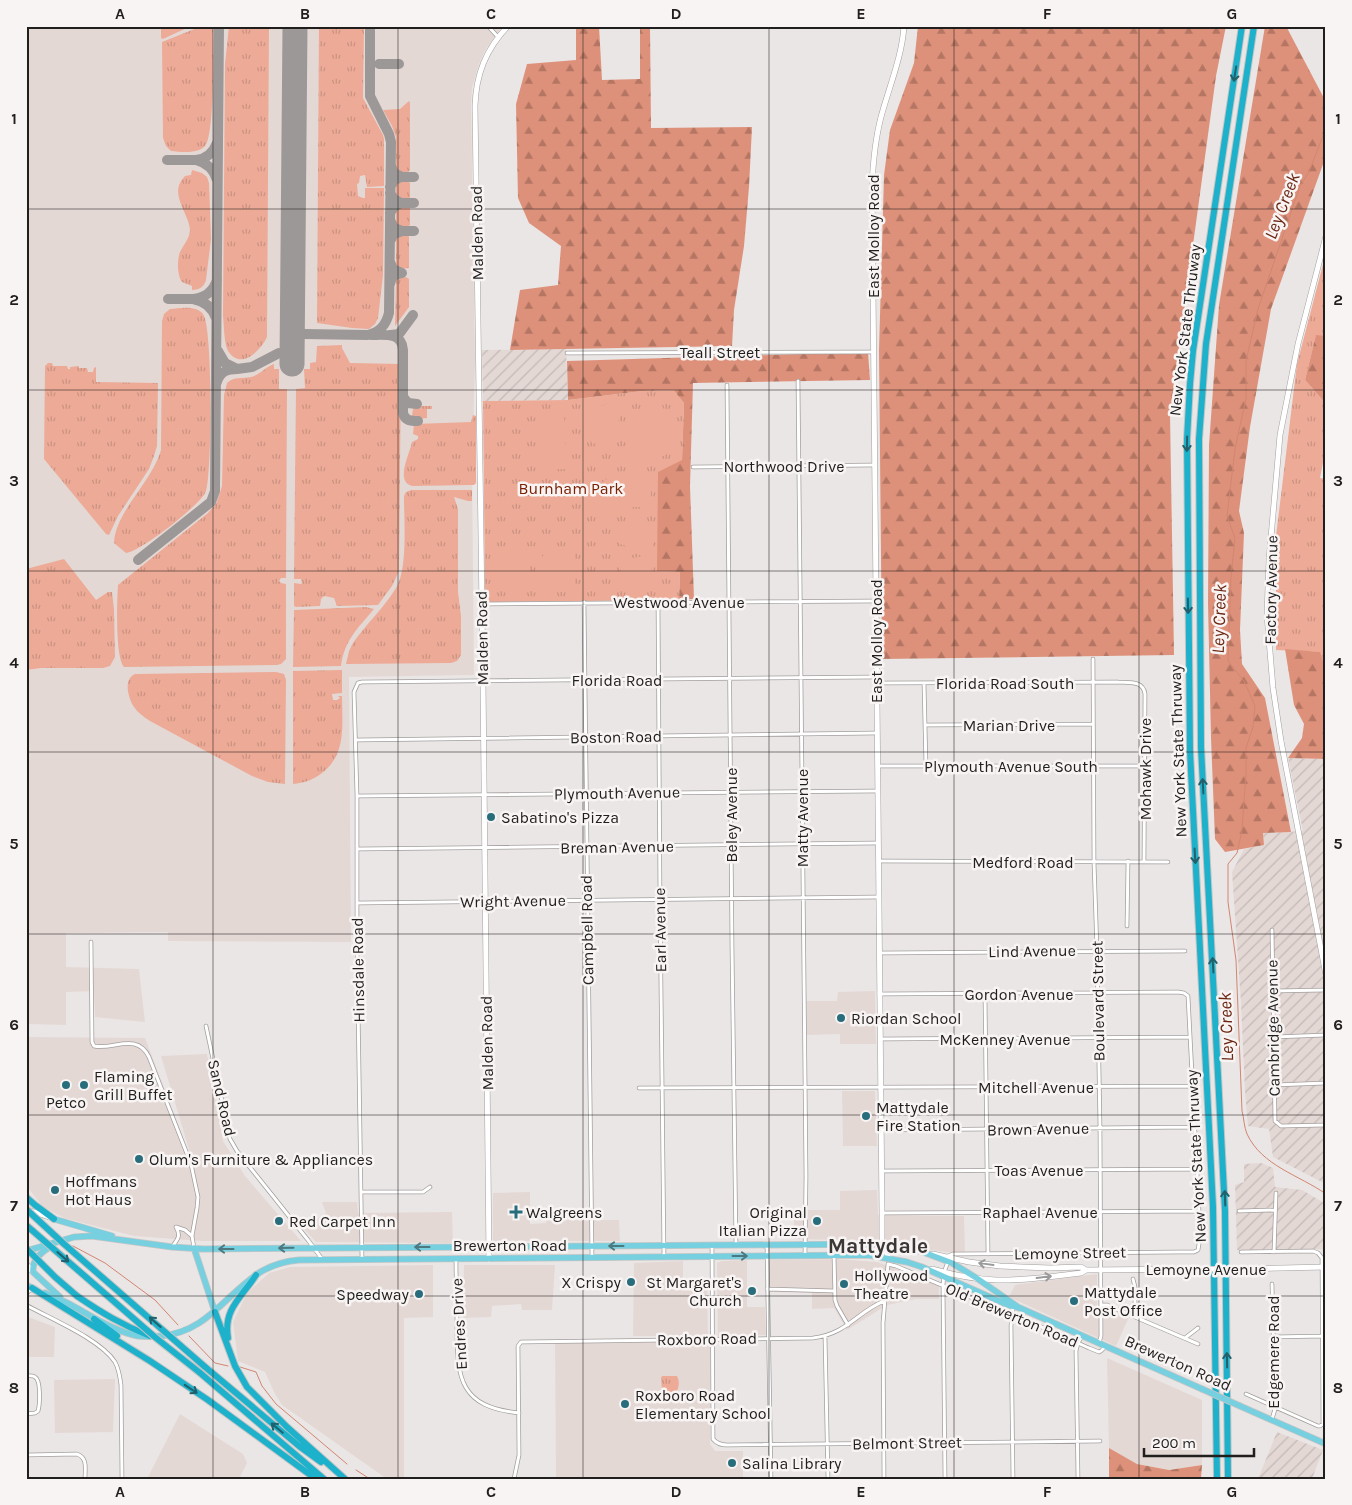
<svg xmlns="http://www.w3.org/2000/svg" width="1352" height="1505" font-family="Karla,sans-serif">
<style>
.built{fill:#e4d8d5}
.industrial{fill:url(#industrial-furrows)}
.grass{fill:url(#grass-tufts)}
.forest{fill:url(#forest-firs)}
.pitch{fill:#edaa96}
.lines{fill:none;stroke-linecap:round;stroke-linejoin:round}
.stream{stroke:#d28570;stroke-width:1}
.taxiway{stroke:#9b9897;stroke-width:10}
.runway{stroke:#9b9897;stroke-width:25}
.street-casing{stroke:#a29f9e;stroke-width:4.5}
.secondary-casing{stroke:#a29f9e;stroke-width:6}
.primary-casing{stroke:#c5c5c4;stroke-width:7}
.highway-casing{stroke:#c5c5c4;stroke-width:8}
.street{stroke:#fff;stroke-width:3}
.secondary{stroke:#fff;stroke-width:5}
.primary{stroke:#77d0e0;stroke-width:5.5}
.highway{stroke:#1db1cc;stroke-width:6}
.secondary-bridge-casing{stroke:#a29f9e;stroke-width:6;stroke-linecap:butt}
.primary-bridge-casing{stroke:#c5c5c4;stroke-width:7;stroke-linecap:butt}
.highway-bridge-casing{stroke:#c5c5c4;stroke-width:8;stroke-linecap:butt}
.secondary-bridge{stroke:#fff;stroke-width:5}
.primary-bridge{stroke:#77d0e0;stroke-width:5.5}
.highway-bridge{stroke:#1db1cc;stroke-width:6}
.oneway{stroke:#1f616c}
.oneway2{stroke:#4c787f}
.oneway3{stroke:#9b9a9a}
.grid{fill:none;stroke:#201f1e;stroke-width:1;stroke-opacity:0.55}
.poi-dot{fill:#286d7c;stroke:#f8f4f3;stroke-width:2}
.labels{text-anchor:middle;dominant-baseline:central;stroke-width:5;stroke-linejoin:round;paint-order:stroke}
.street-label{font-size:16px;fill:#201f1e;stroke:#f8f4f3}
.park-label{font-size:16px;fill:#7b2001;stroke:#f8f4f3}
.poi-label{font-size:16px;fill:#201f1e;stroke:#f8f4f3;text-anchor:start}
.water-label{font-size:18px;font-style:italic;fill:#6b2611;stroke:#f8f4f3}
.district-label{font-size:21px;font-weight:bold;fill:#3a3736;stroke:#f8f4f3}
.neatline{fill:none;stroke:#201f1e;stroke-width:2}
.grid-label{font-size:16px;text-anchor:middle;font-weight:bold;fill:#201f1e}
</style>
<defs>
<pattern id="industrial-furrows" width="10" height="10" patternUnits="userSpaceOnUse" patternTransform="scale(1.25)"><rect width="10" height="10" fill="#e4d8d5"/><path d="M-1 1l2-2M0 10L10 0M9 11l2-2" fill="none" stroke="#c3b9b6"/></pattern>
<pattern id="grass-tufts" width="24" height="20" patternUnits="userSpaceOnUse" patternTransform="scale(1.25)"><rect width="24" height="20" fill="#edaa96"/><path d="M3 7l-1-3M5 7V3M7 7l1-3M15 17l-1-3M17 17v-4M19 17l1-3" fill="none" stroke="#cb9281"/></pattern>
<pattern id="forest-firs" width="22" height="20" patternUnits="userSpaceOnUse" patternTransform="scale(1.25)"><rect width="22" height="20" fill="#de917a"/><path d="M5 1l3.5 6h-7zM16 11l3.5 6h-7z" fill="#b47663"/></pattern>
</defs>
<rect width="100%" height="100%" fill="#eae6e5"/>
<path class="built" d="M26,26H503L486,49L481,59L477,70L472,88L471,102L475,362L472,469L474,675L349,677L351,942L168,941V932L66,933V967L139,969L145,1022L95,1017L94,991L66,992V1025L26,1024Z
M875,991L876,1044H840V1034L807,1035V1001H837L838,992Z
M26,1037L145,1038L194,1166L161,1056L207,1054L223,1141L245,1176L301,1241H202L134,1236L64,1218L42,1206L26,1185Z
M842,1091H875L877,1146H843Z
M877,1190L878,1215L964,1216L965,1252H947L930,1250L889,1241L794,1239V1210H840V1191Z
M530,1192V1224L546,1223L547,1216L554,1217V1220H619L620,1241H493V1193Z
M322,1202H357L358,1213L452,1212L453,1243L316,1242L304,1229L326,1213Z
M837,1259L877,1262L939,1285V1299H916L887,1305L847,1330L834,1308L812,1309V1293L770,1292V1260Z
M747,1260V1307H765L766,1335L718,1337L717,1263L722,1261Z
M683,1261V1281H707L708,1336H633L634,1263Z
M433,1265V1317L404,1318V1479H387L282,1405L275,1394L265,1372L238,1361L233,1322L247,1293L269,1273L290,1267Z
M464,1265H555L552,1310H522L521,1304L492,1306L491,1317L463,1318Z
M1097,1274V1307L1110,1308L1129,1317L1116,1346L1009,1297L1015,1285Z
M26,1316L55,1327L54,1357H26Z
M708,1342L710,1344V1444L715,1451H743V1479H556L555,1343Z
M1107,1358L1202,1400V1465L1169,1470L1137,1464L1109,1448Z
M115,1379L113,1432L55,1433L54,1380Z
M180,1414L243,1454L247,1463L239,1479H147Z"/>
<path class="industrial" d="M566,349L568,400L483,401L482,350Z
M1288,758L1326,759V1184L1273,1157L1269,1129L1248,1126L1245,1091L1241,1003L1232,872L1244,849L1264,845L1263,833L1303,831Z
M1261,1163L1273,1168L1275,1187L1302,1190L1326,1204V1250L1315,1249L1237,1250L1235,1185L1244,1182V1164Z
M1277,1432L1323,1450L1312,1479H1258Z"/>
<path class="grass" d="M161,26H191L163,39L161,38Z
M202,26H213C213,46 215,134 205,146C198,154 181,152 171,151L166,146L163,138L162,42Z
M229,26H269L267,337C261,350 241,371 228,351C224,344 224,325 223,316L225,64Z
M319,26H364L363,98L383,135L384,139V186L367,187L365,175L360,176L359,183L357,184L358,196L363,198H365V188H384L383,275L378,318L375,324L369,329L352,328L317,323Z
M409,101L410,103V170L407,173L400,172L396,169V137L392,126L383,110L400,109Z
M192,170L202,173L207,177L209,183L211,239L206,280C204,287 199,290 192,290V286L182,282C177,275 177,260 180,252C184,244 189,239 190,231C190,213 167,194 185,176L191,175Z
M401,181H408L410,183V199L408,201H402L396,198V184Z
M402,205L410,206V225C406,228 398,228 396,224V208Z
M408,235L409,237V268L401,269L396,266V238L400,236Z
M1326,253V336H1316L1305,380L1326,404V447L1320,478L1326,479V670L1319,652L1276,650V536L1297,364Z
M398,278L406,277L409,279V307L395,326L396,281Z
M170,309C180,308 196,305 203,314C213,326 212,472 206,491C202,504 140,552 126,553L114,543C115,512 152,482 161,450L162,321L164,314Z
M342,345V348L350,363L401,364L399,571L392,586L378,605L337,606L334,598L324,596L321,599L320,606L296,607L294,606V583L301,584L302,583L301,579H294L296,389L305,388L304,369H310V363L316,362L317,346Z
M48,363H52L53,366H67L68,369H70V367L79,366V368H87L88,372H93L94,368L96,367V382L158,383L157,446L154,456L149,469L118,516L109,535L106,534L44,459L45,366Z
M274,364V369H279V389H287L286,578H281L279,581L281,583L286,584V659L281,664L277,665L124,667C115,657 117,600 118,585L208,513L217,502L222,486L224,395L227,383C234,376 242,379 251,377C260,375 265,367 274,364Z
M675,390L684,403L682,460L658,571L680,572L679,600L487,602L485,600L483,401L568,400L643,391Z
M415,406H432V409H427V418L416,419L412,416L413,409Z
M473,415L476,416V483L474,485H470L413,486C394,483 410,453 412,442L418,439V436L413,434L414,424L471,422Z
M411,490H472V501H468L454,497L458,509V592L461,616V655L457,661L451,663L346,664L349,651L353,643C366,624 384,608 396,588C408,569 404,520 404,496L406,492Z
M64,559L96,600L108,592H112L114,609L115,657L110,666L103,668H41L26,670V569Z
M366,607L374,609C358,628 344,641 341,666L293,667L294,610Z
M342,670V693L332,694L333,700H337L340,698L338,696H342C342,724 347,754 322,773C313,780 304,783 293,784V671Z
M276,672L284,674L286,680L285,784L268,782L252,776L150,721C144,717 138,713 134,707C128,698 123,679 135,674Z
M662,1376H677C680,1382 679,1387 676,1393L670,1394L662,1391L661,1378Z"/>
<path class="forest" d="M576,26H599L602,80L640,79V26H650L651,128L752,127L749,187L744,246L734,310L732,346L510,350L520,290L558,285L561,246L529,223L518,198L516,104L527,64L576,60Z
M918,26H1226L1216,76L1170,414L1174,655L882,659L879,351L884,175L890,130L914,63Z
M1265,26H1286L1326,102V156L1271,309L1250,427L1239,511L1244,533L1240,630L1242,664L1265,698L1291,832L1263,833L1264,845L1225,852L1215,839L1211,738L1208,604L1209,445L1219,305Z
M1316,335L1326,336V404L1305,380Z
M868,352L870,380L693,383L690,486L694,599L679,600L680,572L657,571L658,472L682,460L684,403L674,390L643,391L568,400L567,361Z
M1285,649L1320,652L1326,670V759L1288,758L1302,738L1304,724L1294,705Z
M1109,1448L1137,1464L1169,1470L1202,1465L1201,1479H1109Z"/>
<path class="pitch" d="M658,397L681,445L680,448L633,470C624,428 621,424 658,397Z
M614,401C625,424 617,441 592,444L583,414L585,412Z
M564,409L566,469L539,470L536,410Z
M637,476H651V505L649,507H620L612,524L583,504V500L608,478L616,487L619,496C622,485 625,478 637,476Z
M633,513C652,522 654,532 652,553L620,544L619,541Z
M496,548L518,550L530,564L529,589H498L494,585Z
M550,550H575V589L571,592H536L537,561Z
M650,555C656,572 648,587 631,593L619,566L621,560Z"/>
<g class="lines">
<path class="stream" d="M1326,128L1309,172L1300,186L1258,309L1246,361V398L1235,449L1227,516L1235,538L1231,577L1228,661L1244,681L1255,706L1253,727L1246,748V774L1242,830L1237,853L1228,864V902L1236,960L1242,1111C1244,1118 1244,1127 1247,1134C1262,1166 1299,1175 1326,1194
M73,1246L105,1263L155,1300L178,1325
M189,1336L215,1363L228,1366
M240,1367L256,1372L262,1386L276,1404L347,1464
M356,1470L370,1479"/>
<path class="taxiway" d="M293,51L294,26
M379,64H399
M217,143C213,153 206,159 196,160C207,163 214,169 217,180
M167,160H196
M402,177H414
M390,187L395,179L402,177L394,173L391,166
M401,203H414
M390,213L394,207L401,203L394,199L390,193
M402,231H414
M390,241L394,234L402,231L394,228L390,220
M390,284C391,277 395,274 402,273L393,269L390,262
M168,299H193
M216,318C212,307 205,301 193,299C204,298 213,292 217,280
M304,334L368,335C380,332 386,325 389,313L391,142L389,134L370,96V26
M371,335C385,335 402,332 403,350V413C405,421 411,421 418,421
M391,335L399,334L413,315
M237,369L252,367L279,353
M217,382C220,371 228,369 237,369L225,363L218,351
M403,397L408,403L417,404
M138,560L211,502L215,491L219,26"/>
<path class="runway" d="M292,364L295,26"/>
<defs>
<path id="street" d="M488,26L498,37
M567,353L873,352
M798,381L806,1176L805,1255
M727,385L732,947L736,1245
M693,467L874,465
M584,602L592,1257
M658,602L660,899L664,1257
M482,604L876,601
M1093,659L1094,862L1097,951L1100,1128L1101,1336L1099,1343
M877,683L1117,682C1128,683 1143,680 1145,694L1144,861
M924,683L926,766
M925,725L1093,724
M356,740L877,733
M878,766H1145
M357,796L878,791
M357,849L878,843
M879,861L1168,862
M357,903L879,897
M1127,926L1128,861
M1272,930L1275,1121L1281,1126L1326,1125
M91,942L92,1042L94,1046C114,1050 137,1032 149,1057L191,1164L198,1197L197,1208L192,1236L194,1248
M880,953L1185,951
M1273,991L1326,990
M879,994L1178,992L1184,993L1188,996L1199,1211V1244L1198,1250L1194,1252H1179L953,1254L948,1256
M985,994L988,1254
M206,1026L230,1139L237,1151L308,1240L322,1259
M1274,1037L1326,1035
M881,1039L1190,1037
M1274,1085L1326,1083
M639,1088L1193,1086
M882,1130L1195,1127
M882,1171L1197,1169
M361,1192H423L430,1187
M1239,1211L1275,1210
M882,1213L1199,1211
M176,1227L185,1230L192,1236
M712,1246L713,1439C717,1444 721,1445 727,1445L1100,1441
M767,1246L771,1479
M172,1247C178,1239 181,1236 176,1227
M1241,1252L1313,1251L1318,1253L1322,1258L1323,1424L1320,1426H1318L1246,1394
M1274,1252L1276,1193
M834,1255L835,1300L837,1306L848,1325
M362,1259L357,943V796L354,692L358,683L362,682L876,677
M456,1259C456,1282 457,1305 457,1328C457,1379 460,1407 519,1413
M888,1264L896,1266L1044,1328L1089,1348L1099,1352L1101,1351L1105,1347
M1133,1279L1135,1287V1316
M1272,1284L1275,1409L1272,1419
M767,1289L834,1291
M26,1296L27,1293L31,1289
M26,1305C51,1319 100,1339 115,1362C119,1369 120,1377 121,1385L122,1479
M1101,1305H1107L1198,1344
M825,1336L828,1479
M1273,1337L1323,1336
M1185,1338L1198,1328
M26,1376C29,1376 33,1375 35,1377C41,1380 40,1404 38,1411L35,1413L26,1414
M26,1455L77,1454C88,1458 85,1469 85,1479
M514,1479L519,1455L518,1346L521,1342L813,1338C847,1334 857,1312 884,1301
M884,1479L883,1323L888,1264
M945,1479L943,1286L944,1272L948,1262
M1013,1479L1011,1326L1013,1307
M1078,1479L1076,1351L1078,1343L1082,1336"/>
<path id="secondary" d="M1326,236L1298,344L1280,435L1269,560L1267,615L1273,688L1281,741L1326,975
M28,1210L49,1217
M933,1254L969,1262L1000,1266L1050,1268L1081,1267L1086,1270
M889,1258L882,1244V1213L872,186C873,163 875,140 881,117C889,87 902,57 904,26
M489,1259L483,681L475,106C476,74 486,49 508,26
M26,1264L33,1272
M932,1269C953,1275 974,1279 996,1280C1024,1281 1053,1276 1081,1273L1086,1270L1199,1269
M1242,1269L1326,1267"/>
<path id="primary" d="M54,1219L112,1236
M51,1246C42,1252 32,1259 33,1272L60,1297
M194,1248L215,1312
M26,1251L74,1237L92,1236L172,1247L203,1249L882,1244L902,1247L923,1252L952,1263L978,1279L1018,1307
M26,1285L36,1290
M45,1293C54,1297 64,1301 73,1306C93,1317 114,1331 138,1336C146,1337 154,1336 161,1336C208,1332 226,1293 262,1271C273,1265 286,1261 299,1260L868,1255L907,1262L922,1267L1008,1305L1020,1308L1202,1389
M1240,1406L1326,1444"/>
<path id="highway" d="M26,1197L35,1205L54,1219
M32,1288L150,1361L208,1400L316,1479
M77,1296C102,1313 122,1325 150,1336
M215,1312L235,1366L247,1387L287,1427L345,1479
M94,1319L117,1336
M228,1338C223,1309 242,1297 256,1275
M204,1366L299,1446L321,1462
M199,1372L324,1479
M1217,1479L1213,1207L1190,751L1187,439L1190,384L1193,351L1242,26
M1228,1479L1225,1211L1201,747L1199,439L1206,344L1254,26"/>
</defs>
<use href="#street" class="street-casing"/>
<use href="#secondary" class="secondary-casing"/>
<use href="#primary" class="primary-casing"/>
<use href="#highway" class="highway-casing"/>
<use href="#street" class="street"/>
<use href="#secondary" class="secondary"/>
<use href="#primary" class="primary"/>
<use href="#highway" class="highway"/>
<defs>
<path id="secondary-bridge" d="M1199,1269H1242"/>
<path id="primary-bridge" d="M1202,1389L1240,1406"/>
<path id="highway-bridge" d="M26,1209L64,1244L204,1366
M26,1225L156,1338L199,1372
M26,1248L55,1277L77,1296"/>
</defs>
<use href="#secondary-bridge" class="secondary-bridge-casing"/>
<use href="#primary-bridge" class="primary-bridge-casing"/>
<use href="#highway-bridge" class="highway-bridge-casing"/>
<use href="#secondary-bridge" class="secondary-bridge"/>
<use href="#primary-bridge" class="primary-bridge"/>
<use href="#highway-bridge" class="highway-bridge"/>
</g>
<defs><path id="oneway-shaft" d="M-6 0H5M1.5-3L5.5 0L1.5 3" fill="none" stroke-width="1.6" stroke-linecap="round" stroke-linejoin="round" transform="scale(1.25)"/></defs>
<g class="oneway">
<use href="#oneway-shaft" transform="translate(1235 74) rotate(99)"/>
<use href="#oneway-shaft" transform="translate(1187 444) rotate(91)"/>
<use href="#oneway-shaft" transform="translate(1188 606) rotate(89)"/>
<use href="#oneway-shaft" transform="translate(1203 786) rotate(-93)"/>
<use href="#oneway-shaft" transform="translate(1195 856) rotate(87)"/>
<use href="#oneway-shaft" transform="translate(1213 965) rotate(-93)"/>
<use href="#oneway-shaft" transform="translate(1225 1198) rotate(-92)"/>
<use href="#oneway-shaft" transform="translate(63 1257) rotate(41)"/>
<use href="#oneway-shaft" transform="translate(155 1322) rotate(-139)"/>
<use href="#oneway-shaft" transform="translate(1227 1360) rotate(-91)"/>
<use href="#oneway-shaft" transform="translate(191 1389) rotate(34)"/>
<use href="#oneway-shaft" transform="translate(277 1428) rotate(-140)"/>
</g>
<g class="oneway2">
<use href="#oneway-shaft" transform="translate(616 1246) rotate(180)"/>
<use href="#oneway-shaft" transform="translate(422 1247) rotate(180)"/>
<use href="#oneway-shaft" transform="translate(286 1248) rotate(179)"/>
<use href="#oneway-shaft" transform="translate(226 1249) rotate(-180)"/>
<use href="#oneway-shaft" transform="translate(740 1256)"/>
</g>
<g class="oneway3">
<use href="#oneway-shaft" transform="translate(986 1264) rotate(-172)"/>
<use href="#oneway-shaft" transform="translate(1044 1277) rotate(-7)"/>
</g>
<path class="grid" d="M213,26V1479M398,26V1479M583,26V1479M769,26V1479M954,26V1479M1139,26V1479M26,209H1326M26,390H1326M26,571H1326M26,752H1326M26,934H1326M26,1115H1326M26,1296H1326"/>
<g class="poi-dot">
<circle cx="491" cy="817" r="5"/>
<circle cx="841" cy="1018" r="5"/>
<circle cx="66" cy="1085" r="5"/>
<circle cx="84" cy="1085" r="5"/>
<circle cx="866" cy="1116" r="5"/>
<circle cx="139" cy="1159" r="5"/>
<circle cx="55" cy="1190" r="5"/>
<path d="M513.5 1204.5h5v5h5v5h-5v5h-5v-5h-5v-5h5z"/>
<circle cx="279" cy="1221" r="5"/>
<circle cx="817" cy="1221" r="5"/>
<circle cx="631" cy="1282" r="5"/>
<circle cx="844" cy="1284" r="5"/>
<circle cx="752" cy="1291" r="5"/>
<circle cx="419" cy="1294" r="5"/>
<circle cx="1074" cy="1301" r="5"/>
<circle cx="625" cy="1404" r="5"/>
<circle cx="732" cy="1463" r="5"/>
</g>
<g class="labels">
<g class="street-label">
<text transform="translate(477 233) rotate(-91)">Malden Road</text>
<text transform="translate(873 236) rotate(-90)">East Molloy Road</text>
<text transform="translate(1185 330) rotate(-83)">New York State Thruway</text>
<text x="720" y="352">Teall Street</text>
<text x="784" y="466">Northwood Drive</text>
<text transform="translate(1271 590) rotate(-89)">Factory Avenue</text>
<text x="679" y="602">Westwood Avenue</text>
<text transform="translate(482 638) rotate(-91)">Malden Road</text>
<text transform="translate(876 641) rotate(-90)">East Molloy Road</text>
<text x="617" y="680">Florida Road</text>
<text x="1005" y="683">Florida Road South</text>
<text x="1009" y="725">Marian Drive</text>
<text transform="translate(616 737) rotate(-1)">Boston Road</text>
<text transform="translate(1178 751) rotate(-92)">New York State Thruway</text>
<text x="1011" y="766">Plymouth Avenue South</text>
<text transform="translate(1145 769) rotate(-90)">Mohawk Drive</text>
<text transform="translate(617 793) rotate(-1)">Plymouth Avenue</text>
<text transform="translate(731 815) rotate(-90)">Beley Avenue</text>
<text transform="translate(802 818) rotate(-90)">Matty Avenue</text>
<text transform="translate(617 847) rotate(-1)">Breman Avenue</text>
<text x="1023" y="862">Medford Road</text>
<text transform="translate(513 901) rotate(-1)">Wright Avenue</text>
<text transform="translate(587 930) rotate(-91)">Campbell Road</text>
<text transform="translate(660 930) rotate(-91)">Earl Avenue</text>
<text transform="translate(1032 951) rotate(-1)">Lind Avenue</text>
<text transform="translate(358 970) rotate(-91)">Hinsdale Road</text>
<text x="1019" y="994">Gordon Avenue</text>
<text transform="translate(1098 1001) rotate(-91)">Boulevard Street</text>
<text transform="translate(1273 1028) rotate(-91)">Cambridge Avenue</text>
<text x="1005" y="1039">McKenney Avenue</text>
<text transform="translate(487 1043) rotate(-91)">Malden Road</text>
<text x="1036" y="1087">Mitchell Avenue</text>
<text transform="translate(222 1098) rotate(77)">Sand Road</text>
<text transform="translate(1038 1129) rotate(-1)">Brown Avenue</text>
<text transform="translate(1196 1156) rotate(-93)">New York State Thruway</text>
<text x="1039" y="1170">Toas Avenue</text>
<text x="1040" y="1212">Raphael Avenue</text>
<text x="510" y="1245">Brewerton Road</text>
<text transform="translate(1070 1253) rotate(-1)">Lemoyne Street</text>
<text x="1206" y="1269">Lemoyne Avenue</text>
<text transform="translate(1012 1315) rotate(23)">Old Brewerton Road</text>
<text transform="translate(459 1324) rotate(-93)">Endres Drive</text>
<text transform="translate(707 1339) rotate(-1)">Roxboro Road</text>
<text transform="translate(1273 1352) rotate(-90)">Edgemere Road</text>
<text transform="translate(1178 1363) rotate(24)">Brewerton Road</text>
<text transform="translate(907 1443) rotate(-1)">Belmont Street</text>
</g>
<g class="park-label">
<text x="571" y="488">Burnham Park</text>
</g>
<g class="poi-label">
<text x="501" y="817">Sabatino's Pizza</text>
<text x="851" y="1018">Riordan School</text>
<text x="94" y="1076">Flaming<tspan x="94" dy="18">Grill Buffet</tspan></text>
<text x="66" y="1102" text-anchor="middle">Petco</text>
<text x="876" y="1107">Mattydale<tspan x="876" dy="18">Fire Station</tspan></text>
<text x="149" y="1159">Olum's Furniture &amp; Appliances</text>
<text x="65" y="1181">Hoffmans<tspan x="65" dy="18">Hot Haus</tspan></text>
<text x="526" y="1212">Walgreens</text>
<text x="807" y="1212" text-anchor="end">Original<tspan x="807" dy="18">Italian Pizza</tspan></text>
<text x="289" y="1221">Red Carpet Inn</text>
<text x="854" y="1275">Hollywood<tspan x="854" dy="18">Theatre</tspan></text>
<text x="621" y="1282" text-anchor="end">X Crispy</text>
<text x="742" y="1282" text-anchor="end">St Margaret's<tspan x="742" dy="18">Church</tspan></text>
<text x="1084" y="1292">Mattydale<tspan x="1084" dy="18">Post Office</tspan></text>
<text x="409" y="1294" text-anchor="end">Speedway</text>
<text x="635" y="1395">Roxboro Road<tspan x="635" dy="18">Elementary School</tspan></text>
<text x="742" y="1463">Salina Library</text>
</g>
<g class="water-label">
<text transform="translate(1282 206) rotate(-69)">Ley Creek</text>
<text transform="translate(1219 619) rotate(-88)">Ley Creek</text>
<text transform="translate(1226 1027) rotate(-92)">Ley Creek</text>
</g>
<g class="district-label">
<text x="878" y="1246">Mattydale</text>
</g>
</g>
<rect width="1352" height="1505" fill="none" stroke="#f8f4f3" stroke-width="55"/>
<path d="M1144 1448v8h110v-8" fill="none" stroke="#201f1e" stroke-width="2.5"/>
<text x="1152" y="1448" font-size="15" fill="#201f1e" stroke="#f8f4f3" stroke-width="4" paint-order="stroke">200 m</text>
<rect x="28" y="28" width="1296" height="1450" class="neatline"/>
<g class="grid-label">
<text x="120" y="19">A</text>
<text x="305" y="19">B</text>
<text x="491" y="19">C</text>
<text x="676" y="19">D</text>
<text x="861" y="19">E</text>
<text x="1047" y="19">F</text>
<text x="1232" y="19">G</text>
<text x="14" y="124">1</text>
<text x="1338" y="124">1</text>
<text x="14" y="305">2</text>
<text x="1338" y="305">2</text>
<text x="14" y="486">3</text>
<text x="1338" y="486">3</text>
<text x="14" y="668">4</text>
<text x="1338" y="668">4</text>
<text x="14" y="849">5</text>
<text x="1338" y="849">5</text>
<text x="14" y="1030">6</text>
<text x="1338" y="1030">6</text>
<text x="14" y="1211">7</text>
<text x="1338" y="1211">7</text>
<text x="14" y="1393">8</text>
<text x="1338" y="1393">8</text>
<text x="120" y="1497">A</text>
<text x="305" y="1497">B</text>
<text x="491" y="1497">C</text>
<text x="676" y="1497">D</text>
<text x="861" y="1497">E</text>
<text x="1047" y="1497">F</text>
<text x="1232" y="1497">G</text>
</g>
</svg>
